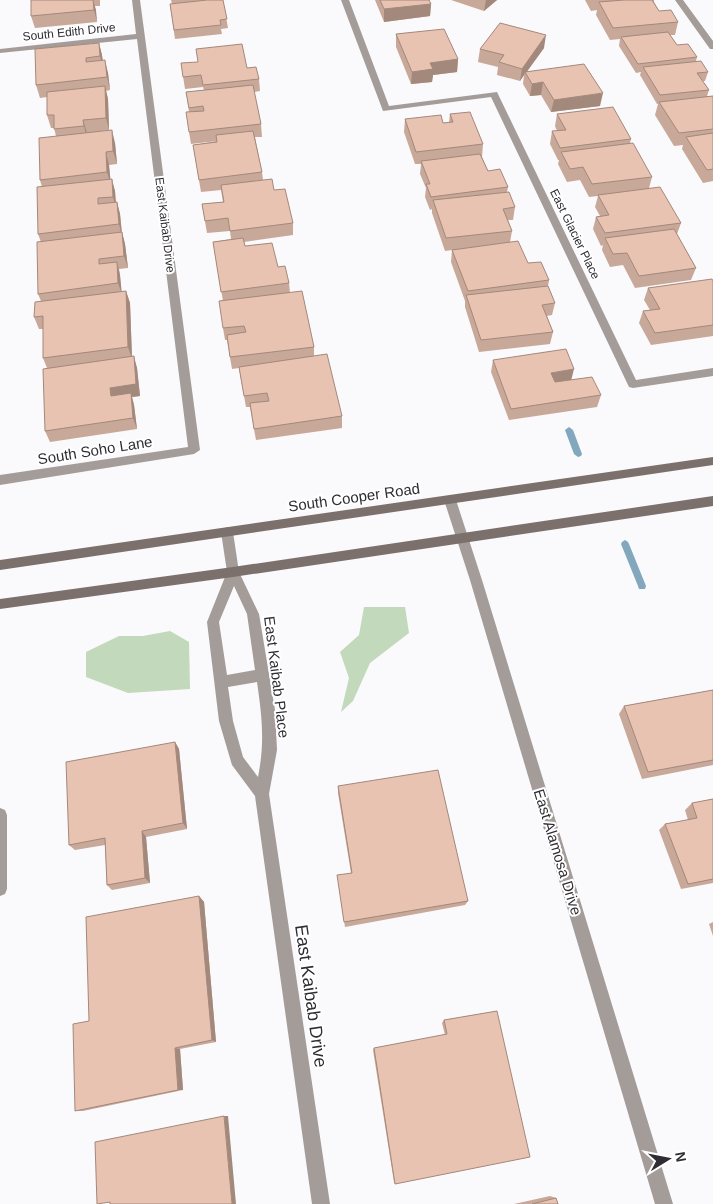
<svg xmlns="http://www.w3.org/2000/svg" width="713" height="1204" font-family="Helvetica,sans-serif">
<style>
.green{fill:#c2d9bb}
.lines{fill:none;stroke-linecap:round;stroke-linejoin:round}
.stream{fill:#83a7bd;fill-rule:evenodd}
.street{fill:#a49c99;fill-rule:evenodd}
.secondary{fill:#7b706c;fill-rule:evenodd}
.wall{fill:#c8a898}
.shaded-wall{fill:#a3887c}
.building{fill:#e9c3b1;stroke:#a3887c}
.labels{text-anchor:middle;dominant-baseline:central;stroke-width:4;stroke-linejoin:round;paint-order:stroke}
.far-street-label{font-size:12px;fill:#2f2d33;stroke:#fff}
.street-label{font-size:15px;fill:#2f2d33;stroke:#fff}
.near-street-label{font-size:18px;fill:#2f2d33;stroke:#fff}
</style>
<rect width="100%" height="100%" fill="#faf9fc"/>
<path class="green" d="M364,607H405L409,633L370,663L353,701L341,712L349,678L340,652L359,635Z
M170,631L189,642L190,689L128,693L86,677V652L119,636H143Z"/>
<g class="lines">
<path class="stream" d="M569,427L573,430L582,454L581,456L578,457L574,454L565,430Z
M625,540L628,542L629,544L646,586L645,589H639L638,586L621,544L622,542Z"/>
<path class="street" d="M132,0H140L200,450L194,454L0,485V475L188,447L137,39L0,53V49L136,34Z
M341,0H349L389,106L497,92L636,380L713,368V376L633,388L629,387L491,97L383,111Z
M675,0H683L713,41V49H710Z
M450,495L454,497L456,500L482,580L673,1204H655L470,580L444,500L446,497Z
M227,527L231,529L233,532L239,572L259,614L275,710L277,750L269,794L330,1204H312L255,796L232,765L219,721L207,622L227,572L221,532L223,529ZM234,586L247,614L255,670L227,675L219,622ZM257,682C262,717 265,742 258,777L243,757L233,721L228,687Z
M0,808L5,810L7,815V889L5,894L0,896Z"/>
<path class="secondary" d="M713,457V465L0,570V560Z
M713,496V506L233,577L0,609V599L233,567Z"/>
</g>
<path class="wall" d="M31,0H100V6H95L97,22L35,28L31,16Z
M171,0H226H223L228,28L221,29L222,34L175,39L170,4H172Z
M375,0H429L431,4L430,16L384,22Z
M451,0H497L484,11Z
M585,0H654V2L659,11L678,22L675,35H670L677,45L697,57L696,61L708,72L705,81H703L709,90L707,96H713V181L703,183L682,149L683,145L674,146L655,115L658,104H657L640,75L641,72L636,73L619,46L620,39L610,40L596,15L597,10L591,11Z
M396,34L458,59L457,72L433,75L432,82L411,84L396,47Z
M99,43L103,60L108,73L110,90L106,91L108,99L109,130L87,133L115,143L117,164L109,165L110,179L115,191L116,202H117L120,214L122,232L125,244L128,268L119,269L120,275L121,292L126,291L130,303L132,356L137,368L140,396L132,397L134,405L137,429L50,442L45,431L47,368L43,358V329H39L34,317L41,301L38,294L41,242L38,234L42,187L40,180L56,136L54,128H51L47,115V97L40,98L36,85Z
M544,48L527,71L600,106L551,112L541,95L530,96L523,84L524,75L520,81L497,75L498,67L478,62L480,49Z
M181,63L247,68L259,79L260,91L254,92L261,124L262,137H255L262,172L263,180L274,190L293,223V235L244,242L245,246L278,267L289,283L290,293L314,347V356L342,416V428L256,440L250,407H246L239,368L232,369L227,340H225L223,328V301L213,242L231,239L230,231L207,233L202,204L223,202L221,190L201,192L193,145L217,141L191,144L189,132V112L186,92L204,90L203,87L185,89Z
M450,114L483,144L482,157L488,171L508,187L507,192L515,207L513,220H508L512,231L510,242L528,263L549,280L548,286L555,303L552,315L547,316L553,332L550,344L479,352L465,307V301L451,262L452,250L445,251L432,213V209L430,210L425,197L426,188L420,174L421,164H415L404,132L405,119L443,123L449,122Z
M557,114L631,139L630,143L652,177L649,188L681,223L677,234L696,268L691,280L635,288L623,265L610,267L602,250L603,245L601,246L593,229L596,217L600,216L595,207L598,196L589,197L580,180L567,182L558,164L559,160H558L550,144L552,131H557L555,126Z
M713,281V336L651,345L639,323L643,311L650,310L644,300L648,288Z
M493,360L571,380L601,395L597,407L509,420L491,372Z
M713,690V765L642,779L619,714L624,706Z
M175,742L179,749L187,829L146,837L150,883L112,890L107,885L105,845L75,850L69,845Z
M338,786L468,901L465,905L345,927L338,880L351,873L338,793Z
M713,799V883L681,889L659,830L665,824L688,820L685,810L692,803Z
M199,896L204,902L216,1042L180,1049L183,1090L83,1111H75L89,1021Z
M713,922V936L709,924Z
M497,1011L395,1184L394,1182L373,1050L374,1048L445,1035L442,1023L444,1020Z
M550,1196L556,1198L558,1204H514Z"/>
<path class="shaded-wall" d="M93,0L96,10L97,22L94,10Z
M486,0H497L484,11Z
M431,4L430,16L384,22V9Z
M546,35L544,48L526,73L525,72L524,75L520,81L522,69Z
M99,43L102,55L103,69L100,56Z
M458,59L457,72L433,75L432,82L411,84L412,72L430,63Z
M105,60L108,73L110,90L107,77Z
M543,82L541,95L530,96L532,84Z
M105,86L108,99L109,130L106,118Z
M603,93L600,106L551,112L554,100Z
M83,120L87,133V139L84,126Z
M112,130L115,143L117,164L113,151Z
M106,152L109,165L111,185L107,172Z
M112,179L115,191L116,209L113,197Z
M117,202L120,214L122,237L119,224Z
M122,232L125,244L128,268L124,256Z
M117,262L120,275L122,295L118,283Z
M126,291L130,303L132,359L128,347Z
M134,356L137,368L140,396L132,397L134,405L137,429L133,418L111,396L110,388Z
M574,369L571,381L548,384L551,373Z
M175,742L179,749L187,829L183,823Z
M142,831L146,837L150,883L145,878Z
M199,896L204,902L216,1042L212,1040Z
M175,1048L180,1049L183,1090H178Z
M224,1116H228L236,1204H232Z"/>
<path class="building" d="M31,0H93L94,10L31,16Z
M207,0H223L227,19L220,20L221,25L174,30L170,4Z
M380,0H429L431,4L384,9Z
M624,0H652L659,11L671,10L678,22L613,28L599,2Z
M500,23L546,35L522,69L499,62L504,55L480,49Z
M444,29L458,59L430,63L433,69L412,72L396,34Z
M668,32L677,45L688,44L697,57L638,64L621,37Z
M99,43L100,56L86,58V62L105,60L107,77L36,85L35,49Z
M242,44L247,68L256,67L259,79L203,85L201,75L183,77L181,63L198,62L196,49Z
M701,61L708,72L697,73L709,90L660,95L643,67Z
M584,64L603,93L554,100L543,82L532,84L525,72Z
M253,85L261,124L189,132L186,112L204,111L203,106L189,108L186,92Z
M105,86L106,118L83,120L84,126L54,129V115H47V92Z
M713,96V129L679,133L659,102Z
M613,107L631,139L560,148L552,131L566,130L557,114Z
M470,112L483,144L416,152L405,119L441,115L443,123L453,122L450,114Z
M112,130L113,151L106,152L107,172L40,180L39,138Z
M253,131L262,172L199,180L193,145L217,142L216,135Z
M713,133V169L707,170L686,137Z
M633,143L652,177L592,184L583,167L570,169L561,152Z
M480,154L488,171L500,169L508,187L431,197L426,184H430L421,161Z
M112,179L113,197L98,198V204L117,202L119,224L38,234L37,187Z
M272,179L274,190L285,189L293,223L230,231L228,218L205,221L202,204L224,202L221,185Z
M660,187L681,223L605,233L596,217L609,215L598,195Z
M509,192L515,207L503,209L512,231L446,238L433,200Z
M674,229L696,268L639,276L627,253L613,254L605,238Z
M122,232L124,256L99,259V264L117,262L118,283L38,294L37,242Z
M243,238L245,246L272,243L278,267L285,266L289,283L221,292L213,242Z
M518,241L528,263L541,262L549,280L468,291L452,250Z
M712,279L713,281V325L655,333L643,311L660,309L648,288Z
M548,286L555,303L542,305L553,332L481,340L466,295Z
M126,291L128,347L43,358V316L34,317L35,302Z
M302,291L314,347L230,357L227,335L246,332L244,326L223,328L219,301Z
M566,349L574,369L551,373L555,382L592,377L601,395L511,409L493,360Z
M327,354L342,416L254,429L250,403L269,401L267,393L244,396L239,367Z
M134,356L136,384L110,388L111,396L131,393L133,418L45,431L43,369Z
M713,690V760L648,772L624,706Z
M175,742L183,823L142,831L145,878L107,885L105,838L69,845L66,762Z
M438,770L468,901L344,922L337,875L352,873L338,786Z
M713,799V879L688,884L665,824L697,818L692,803Z
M199,896L212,1040L175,1048L178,1090L75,1111L73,1024L89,1021L86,917Z
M497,1011L530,1157L395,1184L374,1048L447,1034L444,1020Z
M224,1116L232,1204H110V1202L97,1204L95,1142Z
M556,1198L558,1204H532Z"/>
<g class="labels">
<g class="far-street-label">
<text transform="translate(69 32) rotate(-6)">South Edith Drive</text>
<text transform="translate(165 225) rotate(83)">East Kaibab Drive</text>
<text transform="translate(575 234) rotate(64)">East Glacier Place</text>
</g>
<g class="street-label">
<text transform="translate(95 450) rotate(-9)">South Soho Lane</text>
<text transform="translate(354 497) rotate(-8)">South Cooper Road</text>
<text transform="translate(277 677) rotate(83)">East Kaibab Place</text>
<text transform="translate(558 852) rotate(73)">East Alamosa Drive</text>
</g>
<g class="near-street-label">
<text transform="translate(311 996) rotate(82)">East Kaibab Drive</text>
</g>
</g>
<g transform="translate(668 1159) rotate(80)" stroke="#ffffff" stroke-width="4" paint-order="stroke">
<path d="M0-4L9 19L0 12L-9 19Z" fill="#2f2d33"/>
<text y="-8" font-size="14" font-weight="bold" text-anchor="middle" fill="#2f2d33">N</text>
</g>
</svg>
